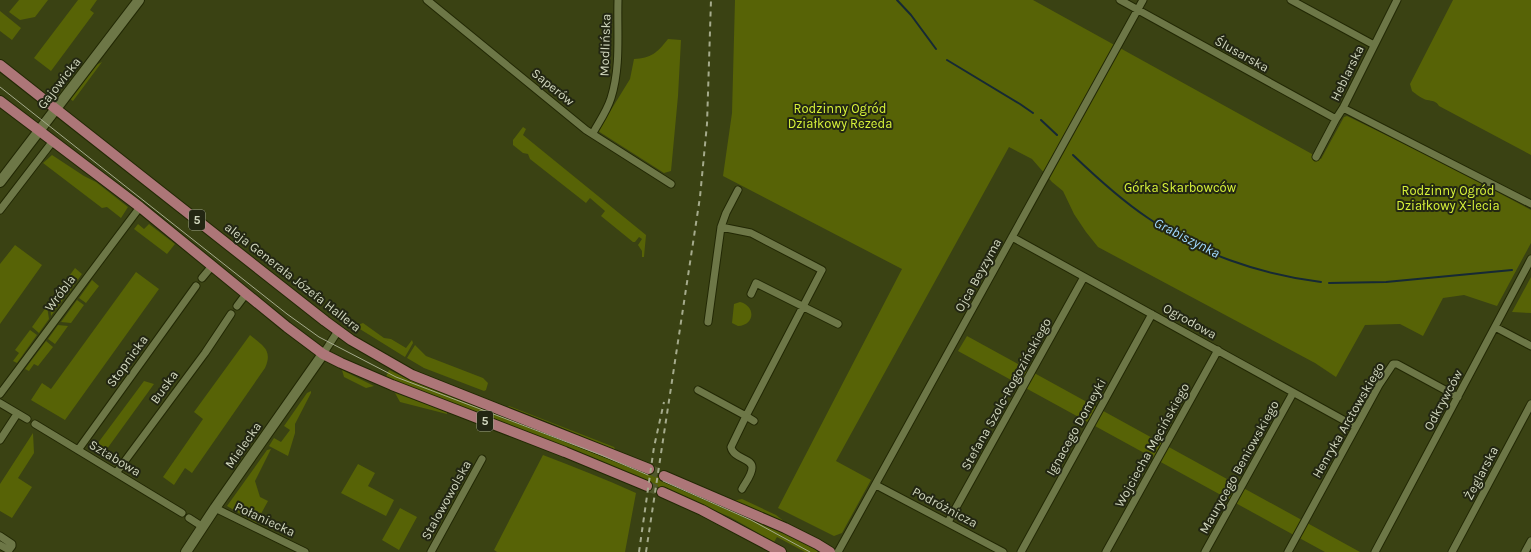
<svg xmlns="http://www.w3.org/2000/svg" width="1531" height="552" font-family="Karla,sans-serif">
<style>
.green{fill:#576306}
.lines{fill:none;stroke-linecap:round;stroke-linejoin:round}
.stream{stroke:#162935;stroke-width:2}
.primary-tunnel{stroke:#50582c;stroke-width:10;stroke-dasharray:10 5;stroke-linecap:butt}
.street-casing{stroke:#222804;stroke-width:9}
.secondary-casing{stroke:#222804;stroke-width:12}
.primary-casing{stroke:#222804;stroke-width:12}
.street{stroke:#6d7747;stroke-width:7}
.secondary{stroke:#6d7747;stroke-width:10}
.primary{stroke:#ad7678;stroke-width:10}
.tram{stroke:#a5ab8c;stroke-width:1}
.rail{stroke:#a5ab8c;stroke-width:2;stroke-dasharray:5 5;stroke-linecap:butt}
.labels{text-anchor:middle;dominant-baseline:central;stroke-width:4;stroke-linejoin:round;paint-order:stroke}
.shield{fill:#232713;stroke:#9ca28a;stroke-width:1}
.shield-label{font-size:12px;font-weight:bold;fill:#d0d6bd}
.street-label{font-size:13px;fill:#d0d6bd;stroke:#232713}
.park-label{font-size:13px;fill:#d9f43a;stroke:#232713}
.water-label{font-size:14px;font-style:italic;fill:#a0d9ff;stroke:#232713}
</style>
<rect width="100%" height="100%" fill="#3a4213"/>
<path class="green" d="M19,0H48L35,17L20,20L9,12Z
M78,0H97L90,10L94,13L51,71L34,58Z
M735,0H1033L1321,159L1344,117L1347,116L1419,151L1531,210V243L1497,306L1464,295L1443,298L1423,336L1400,324L1365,325L1336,377L1315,363L1098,247L1086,232L1074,214L1063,191L1052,182L1032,159L1009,147L836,461L871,480L842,533L834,536L778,508L902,269L723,176L732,113Z
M1453,0H1531V155L1439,106C1436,101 1433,101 1427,100C1422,99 1416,94 1412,91L1410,84Z
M0,11L21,28L12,40L0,31Z
M668,39L681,40L678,96L671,171L664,173L598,131L630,79L634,59C651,58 657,53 668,39Z
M102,62L73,101L70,99L96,65Z
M523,127L526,129L523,135L646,235L644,257H642V251L638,245L642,239L639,237L635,242H633L601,216L605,211L590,198L586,203L530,159L528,154L523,153L513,145V140Z
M52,155L84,176L96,182L128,207L121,218L107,207L102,208L43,163Z
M138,224L144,229L149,224L175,244L167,254L134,229Z
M15,245L42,265L0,324V264Z
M75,268L82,274L70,291L62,286Z
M136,272L159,289L65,420L31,400L42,383L51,389Z
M1531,277V313L1512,312Z
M92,280L99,286L86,303L79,298Z
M61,288L68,293L51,316L50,303Z
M77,300L84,305L71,323L61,322Z
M740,302C756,306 755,325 738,326L732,323L734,304Z
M47,306L49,319L39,333L32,327Z
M363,323L384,338L391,339L406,348L412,340L413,343L405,357L355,326Z
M58,325L68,326L55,344L48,339Z
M30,330L37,335L17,363L13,361L19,353L15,350Z
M250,335C263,346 273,350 265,368L192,473L185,468L174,485L163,477L203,419L194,412Z
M967,336L1360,552H1325L958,351Z
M46,341L53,347L38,366L34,364L29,371L25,369Z
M415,345L426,356L483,378L488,383L486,390L484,391L424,368L407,358Z
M342,370L374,386L366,388L344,377Z
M389,370L410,380L623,462L684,488L819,549L817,552H805L777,537L774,542L730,517L642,480L385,379Z
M144,381L154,384L104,453L95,447Z
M311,391V393L295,424V433L288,456L269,446L274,438L281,442L290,430L284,426L307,393Z
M395,393L447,412V414L400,402Z
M509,406L614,447L616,451L553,424L508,407Z
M33,433L34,453L18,478L32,487L12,518L0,511V484Z
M271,449L255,481L260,497L268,501L256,523L227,506L267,450Z
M543,455C574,467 605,479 636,493L625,552H497L494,550Z
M358,464L375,473L368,486L394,500L386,516L341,493Z
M742,499L776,515L786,523L802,531L732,501Z
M400,508L417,517L399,550L382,540Z"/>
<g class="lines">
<path class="stream" d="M897,0L911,15L936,49
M947,60L1020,104L1033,113
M1041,120L1057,135
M1073,155C1097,178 1121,200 1148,218C1197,253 1262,275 1321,282
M1329,283L1386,282L1512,270"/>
<path class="primary-tunnel" d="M649,469L664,476
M647,486L662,492"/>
<defs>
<path id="street" d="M427,0L586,130L671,184
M1120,0L1336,119
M1291,0L1374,45
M1343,108L1531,204
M593,133C599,122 607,111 611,98C621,66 617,33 618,0
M1316,157L1336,119L1343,108L1397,0
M0,210L53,141
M721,227L726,213L738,190
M1012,237L1356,427
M202,278L212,266
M751,294L756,283L838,324
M237,306L246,294
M708,322L721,227L751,233L822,270L746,416L754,421
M1495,327L1531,346
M323,354L338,331
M698,390L746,416L731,447C733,459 753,458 752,468C752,475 745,483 742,489
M0,394L140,207
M0,403L27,419
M35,424L182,513
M0,440L17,414
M78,450L196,286
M116,473L205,353L231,314
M876,485L1003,552
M215,508L305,552
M189,518L203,527
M948,522L1084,277
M0,536L12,544V546L9,550L0,545
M431,552L482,459
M838,552L1143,0
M1021,552L1152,314
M1106,552L1218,350
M1205,552L1293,393
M1288,552L1379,385L1393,364H1397L1458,397
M1375,552L1531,259
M1452,552L1531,404
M1525,552L1531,541"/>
<path id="secondary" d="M0,182L139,0
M186,552L215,508L323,354"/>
<path id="primary" d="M0,65L325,321L351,340L412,375L649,469
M0,101L140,207L287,327L323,354L341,363L392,385L565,452L647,486
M664,476L785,528L817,544L830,552
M662,492L702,510L781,552"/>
</defs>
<use href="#street" class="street-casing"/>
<use href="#secondary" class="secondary-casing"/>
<use href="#primary" class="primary-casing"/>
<use href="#street" class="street"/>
<use href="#secondary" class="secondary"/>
<use href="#primary" class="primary"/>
<path class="tram" d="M0,87L287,314L319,337L396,377L601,455L648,475
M663,481L751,520L810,552"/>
<path class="rail" d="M639,552L654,447L664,402
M646,552L700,197L707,124L711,0"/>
</g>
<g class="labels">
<g class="shield">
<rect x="189" y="210" width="16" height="20" rx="3"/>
<rect x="477" y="411" width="16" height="20" rx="3"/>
</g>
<g class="shield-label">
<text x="197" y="220">5</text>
<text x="485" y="421">5</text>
</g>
<g class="street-label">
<text transform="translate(605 45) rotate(-88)">Modlińska</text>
<text transform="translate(1242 54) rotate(29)">Ślusarska</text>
<text transform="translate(1347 73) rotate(-64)">Heblarska</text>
<text transform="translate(59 83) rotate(-52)">Gajowicka</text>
<text transform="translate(553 87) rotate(39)">Saperów</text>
<text transform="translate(978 275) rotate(-61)">Ojca Beyzyma</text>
<text transform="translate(293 277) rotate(38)">aleja Generała Józefa Hallera</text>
<text transform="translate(60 293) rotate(-53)">Wróbla</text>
<text transform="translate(1190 321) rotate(29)">Ogrodowa</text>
<text transform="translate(127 361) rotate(-54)">Stopnicka</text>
<text transform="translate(164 387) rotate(-54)">Buska</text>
<text transform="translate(1006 394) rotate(-61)">Stefana Szolc-Rogozińskiego</text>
<text transform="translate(1443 400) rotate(-62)">Odkrywców</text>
<text transform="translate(1348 420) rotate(-60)">Henryka Arctowskiego</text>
<text transform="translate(1076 427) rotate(-61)">Ignacego Domeyki</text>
<text transform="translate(243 445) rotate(-55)">Mielecka</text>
<text transform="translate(1152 445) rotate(-61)">Wojciecha Męcińskiego</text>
<text transform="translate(115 458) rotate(31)">Sztabowa</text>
<text transform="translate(1239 467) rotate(-61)">Maurycego Beniowskiego</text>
<text transform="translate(1481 473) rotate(-62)">Żeglarska</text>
<text transform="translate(446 500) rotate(-61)">Stalowowolska</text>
<text transform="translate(945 507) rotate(28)">Podróżnicza</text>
<text transform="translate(265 519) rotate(25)">Połaniecka</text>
</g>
<g class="park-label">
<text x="840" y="108">Rodzinny Ogród<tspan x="840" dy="15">Działkowy Rezeda</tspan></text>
<text x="1180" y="187">Górka Skarbowców</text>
<text x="1448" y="190">Rodzinny Ogród<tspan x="1448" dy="15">Działkowy X-lecia</tspan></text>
</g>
<g class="water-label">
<text transform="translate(1187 238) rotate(27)">Grabiszynka</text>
</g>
</g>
</svg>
